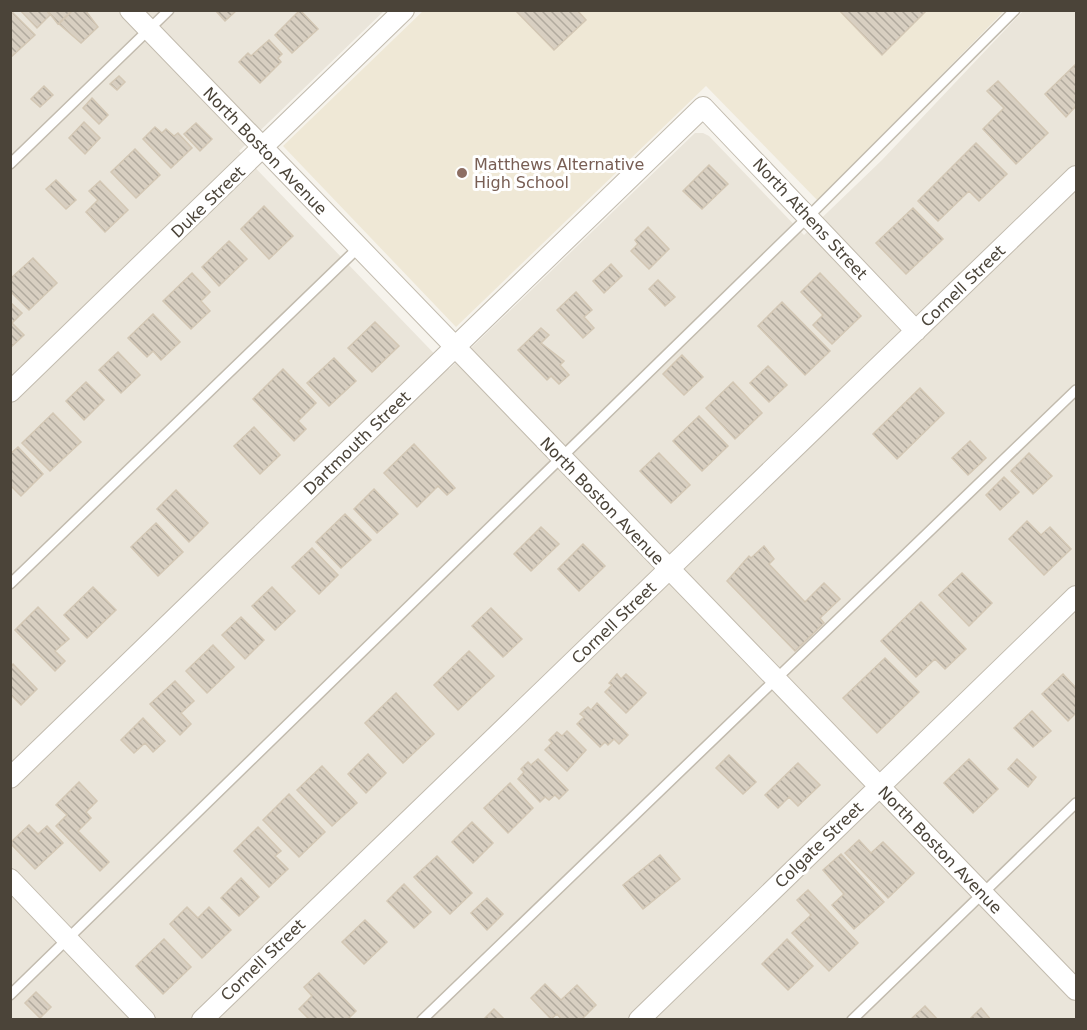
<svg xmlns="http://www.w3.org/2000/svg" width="1087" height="1030" font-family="'DejaVu Sans',sans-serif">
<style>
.residential{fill:#eae5da}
.education{fill:#efe8d6}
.building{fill:url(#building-back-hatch);stroke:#d3c7b4;stroke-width:1.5}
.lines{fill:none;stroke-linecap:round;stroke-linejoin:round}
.lane-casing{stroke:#c2bbae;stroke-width:12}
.street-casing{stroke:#c2bbae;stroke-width:22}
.lane{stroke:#fff;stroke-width:9}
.street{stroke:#fff;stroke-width:20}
.education-dot{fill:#8d6e63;stroke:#fff;stroke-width:2}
.labels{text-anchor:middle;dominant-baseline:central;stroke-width:6;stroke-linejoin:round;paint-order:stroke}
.street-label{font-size:16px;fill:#4b4439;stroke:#fff}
.education-label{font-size:16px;fill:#785e54;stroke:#fff;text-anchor:start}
</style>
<defs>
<pattern id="building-back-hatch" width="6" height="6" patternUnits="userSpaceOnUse" patternTransform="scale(1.5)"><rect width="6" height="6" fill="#d8cfc1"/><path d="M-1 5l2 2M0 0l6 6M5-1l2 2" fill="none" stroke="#b1aa9e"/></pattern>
</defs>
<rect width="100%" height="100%" fill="#f6f3ec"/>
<path class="residential" d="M10,11H384L239,151L449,369L695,133H703L709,136L804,235L882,160L1023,11H1076V1019H11Z"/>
<path class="education" d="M423,11H1004L818,201L706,86L456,327L283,146Z"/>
<path class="building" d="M10,10L35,35L10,58Z
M20,10H46L50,15L37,28Z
M47,10H72L58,24Z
M73,10H85L98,27L81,43L59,24Z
M215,10H237L225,21Z
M300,10L318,29L292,53L275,35Z
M515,10H577L586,20L554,50Z
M839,10H927L882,55Z
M269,40L282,54L278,58L281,62L260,83L239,62L248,53L251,56Z
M1076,64V106L1066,117L1045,94Z
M119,76L125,82L117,90L110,84Z
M998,81L1048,133L1016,164L983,129L1004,108L987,91Z
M44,86L53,95L40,107L31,99Z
M92,98L108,115L99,124L83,108Z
M84,122L100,138L85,154L69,138Z
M196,123L212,139L200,151L184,134Z
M155,127L162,133L166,129L174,136L178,133L192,148L171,168L143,139Z
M976,143L1007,174L979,201L969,191L938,221L918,201Z
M135,149L160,175L136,198L111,172Z
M709,165L728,184L702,209L683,191Z
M56,180L76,200L66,209L46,189Z
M100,181L128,210L105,232L86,212L98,200L89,191Z
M264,206L293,236L269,259L241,229Z
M913,208L943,239L906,274L876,243Z
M648,227L669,249L649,269L631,251L638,244L635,240Z
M229,241L247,259L219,286L202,267Z
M33,258L57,283L29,310L10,291V279Z
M611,264L622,276L604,293L593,281Z
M192,273L210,292L201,301L210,311L191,329L163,301Z
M820,273L861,316L832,344L813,325L823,315L801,292Z
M658,280L675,297L665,306L649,289Z
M576,292L592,310L584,317L594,328L583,338L557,310Z
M10,302L22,313L12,323L24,335L10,348Z
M782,302L830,351L805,375L758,326Z
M153,314L180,342L161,360L153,351L147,357L128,338Z
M375,322L399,346L372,372L348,348Z
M541,328L549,335L541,343L564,361L560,365L569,375L559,384L551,376L547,380L518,350Z
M118,352L140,375L121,393L99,370Z
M682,355L703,377L684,395L663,374Z
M334,358L356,381L329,406L307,383Z
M768,366L787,385L769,402L750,383Z
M283,369L316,403L298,421L306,429L294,441L253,399Z
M86,382L104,400L84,420L66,401Z
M733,382L762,413L735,439L706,408Z
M920,388L944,413L897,459L873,434Z
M53,413L81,442L50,471L22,443Z
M699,416L728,446L702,471L673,441Z
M254,427L280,455L260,474L234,446Z
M970,441L986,458L968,475L952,458Z
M414,444L455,488L447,495L438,486L417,507L384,473Z
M18,447L43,474L21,496L10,485V454Z
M659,453L690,485L671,503L640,471Z
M1029,453L1052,476L1033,494L1011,471Z
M1004,477L1019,492L1000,510L986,495Z
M374,489L398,514L377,533L354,509Z
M176,490L208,523L189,542L157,509Z
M345,514L371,540L341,568L316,542Z
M1027,521L1041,535L1050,527L1071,549L1044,575L1009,539Z
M156,523L183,552L158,576L131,547Z
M541,527L559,544L531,571L514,554Z
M583,544L605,566L579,591L558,569Z
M764,546L774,559L769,564L805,602L824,583L840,599L820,618L824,623L795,651L727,581L749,556L751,558Z
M312,548L338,575L319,594L292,567Z
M962,573L992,603L969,626L939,595Z
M93,587L116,610L87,638L64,615Z
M272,587L295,611L275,630L252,606Z
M921,602L966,649L945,669L935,659L916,677L881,641Z
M38,607L69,639L55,651L65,661L55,671L15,630Z
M491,608L522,639L503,657L472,626Z
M241,617L264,640L245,659L222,635Z
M213,645L234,667L207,693L186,671Z
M469,651L494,676L458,710L434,685Z
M885,658L919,692L877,733L843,698Z
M13,664L37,689L21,705L10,694V667Z
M617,674L621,679L626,674L646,693L626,713L605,692L612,685L609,683Z
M1063,674L1076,688V713L1068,721L1042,694Z
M175,681L194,701L181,713L191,724L180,735L150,704Z
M396,693L434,734L403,763L365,723Z
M597,703L628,735L619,744L614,739L608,745L605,742L600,747L577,724L584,717L580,714L588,707L591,710Z
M1032,711L1051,731L1033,747L1014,728Z
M143,718L165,741L153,752L145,743L134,753L121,740Z
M567,731L586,750L567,771L545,750L552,743L549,740L557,732L562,736Z
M368,754L386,773L366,793L348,774Z
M729,755L756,782L743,794L716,768Z
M538,759L568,790L559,799L555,795L549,800L545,797L540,802L518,779L524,772L521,769L528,762L531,765Z
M969,759L998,789L973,813L944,783Z
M1017,759L1036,777L1028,787L1008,769Z
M798,763L820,785L798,806L789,797L778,808L765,795Z
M322,766L357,803L332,826L297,790Z
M79,782L97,801L86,812L91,818L78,831L109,862L100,871L56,826L67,815L56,805Z
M510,783L533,808L508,833L484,808Z
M289,794L325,832L299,857L263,820Z
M472,822L493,843L473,863L452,842Z
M29,825L38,834L47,826L63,843L35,869L10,843Z
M258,827L281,851L275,856L288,869L269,887L234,851Z
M859,840L871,853L883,842L914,873L888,898L845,853Z
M841,854L884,902L854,929L832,905L844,894L823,870Z
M660,855L680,879L643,909L623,885Z
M437,856L472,893L450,914L414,877Z
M241,878L259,897L239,916L221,898Z
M404,884L431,912L414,928L387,901Z
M808,890L858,943L829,971L792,933L811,915L797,900Z
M487,898L503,914L487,930L471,913Z
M187,907L198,918L209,907L231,930L202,958L170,924Z
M365,920L387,942L364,964L342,942Z
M164,939L191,967L163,994L136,966Z
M787,939L813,966L788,990L762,964Z
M319,973L356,1011L347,1020H310L299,1009L312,996L304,987Z
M545,984L561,1000L577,985L596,1005L581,1020H562L557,1014L551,1019L531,998Z
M36,992L51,1007L40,1018L25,1003Z
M925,1006L938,1020H910Z
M981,1008L991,1020H969Z
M494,1009L505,1020L484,1019Z"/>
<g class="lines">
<defs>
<path id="lane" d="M10,164L169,10
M10,584L358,248
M10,995L807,218L1015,10
M422,1020L1076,390
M852,1020L1076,803"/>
<path id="street" d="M130,10L1076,990
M10,392L404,10
M10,778L703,107L916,331
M10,879L145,1020
M202,1020L1076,176
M639,1020L1076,596"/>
</defs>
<use href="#lane" class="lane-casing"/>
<use href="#street" class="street-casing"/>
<use href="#lane" class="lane"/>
<use href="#street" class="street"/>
</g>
<circle class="education-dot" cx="462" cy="173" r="6"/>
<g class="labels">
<g class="street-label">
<text transform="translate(265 151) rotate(46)">North Boston Avenue</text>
<text transform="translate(208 202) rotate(-44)">Duke Street</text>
<text transform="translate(810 219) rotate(47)">North Athens Street</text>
<text transform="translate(963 286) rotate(-44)">Cornell Street</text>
<text transform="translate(357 443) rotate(-44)">Dartmouth Street</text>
<text transform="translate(602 501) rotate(46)">North Boston Avenue</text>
<text transform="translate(614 623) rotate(-44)">Cornell Street</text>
<text transform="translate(819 845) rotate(-44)">Colgate Street</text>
<text transform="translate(940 850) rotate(46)">North Boston Avenue</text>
<text transform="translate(263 960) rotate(-44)">Cornell Street</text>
</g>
<g class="education-label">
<text x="474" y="164">Matthews Alternative<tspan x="474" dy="18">High School</tspan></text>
</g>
</g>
<rect width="1087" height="1030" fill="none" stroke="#4b4439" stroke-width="24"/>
</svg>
